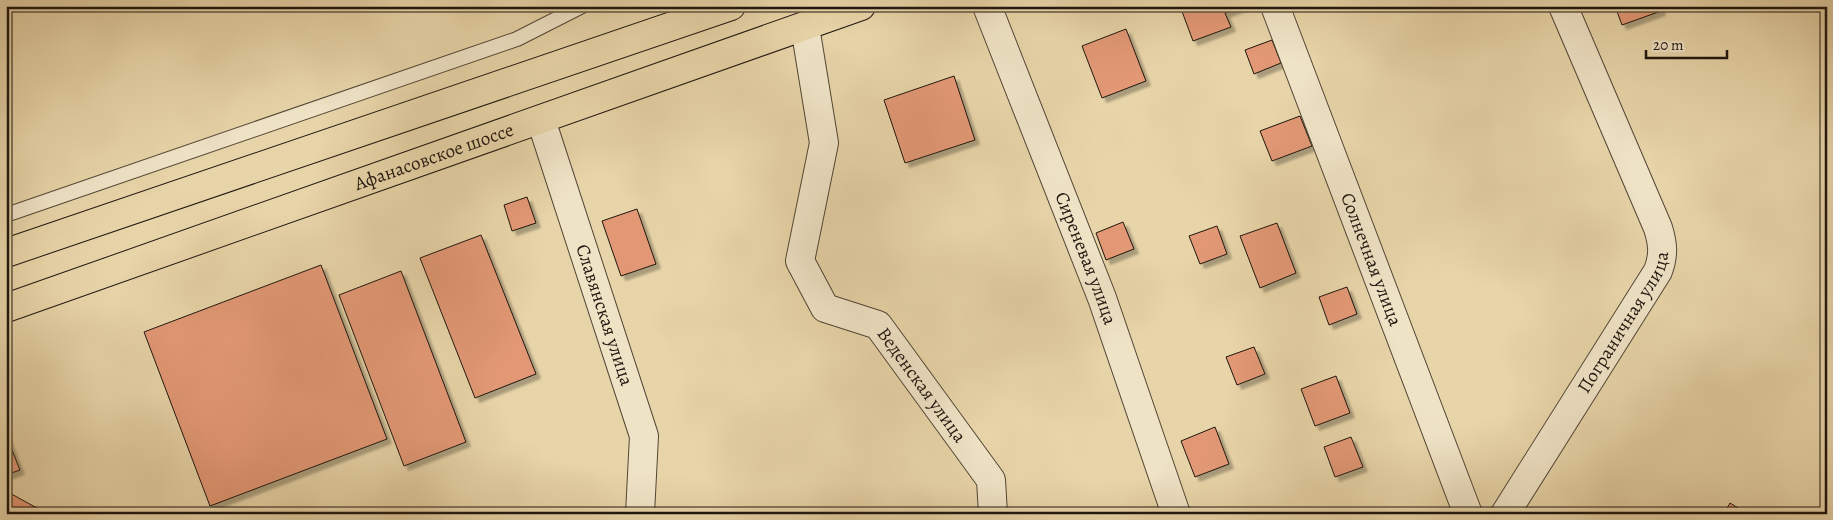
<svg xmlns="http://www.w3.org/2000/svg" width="1833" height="520" font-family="Alegreya,serif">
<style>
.building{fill:#e29875;stroke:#1f160f;filter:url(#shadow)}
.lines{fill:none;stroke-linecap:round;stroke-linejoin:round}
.service-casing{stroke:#514635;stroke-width:16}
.minor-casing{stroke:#514635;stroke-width:30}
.primary-casing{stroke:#1f160f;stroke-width:30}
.service{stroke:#efe3c6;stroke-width:14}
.minor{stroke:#efe3c6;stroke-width:28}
.primary{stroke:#e7d4a8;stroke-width:28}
.labels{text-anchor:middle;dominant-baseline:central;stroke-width:5;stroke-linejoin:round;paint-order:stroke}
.street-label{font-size:19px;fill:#1f160f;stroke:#efe3c6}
</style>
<defs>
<filter id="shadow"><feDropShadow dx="4.5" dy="4.5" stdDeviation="1" flood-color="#0004"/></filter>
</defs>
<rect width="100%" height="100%" fill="#e7d4a8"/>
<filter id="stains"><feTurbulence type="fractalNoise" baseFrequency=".004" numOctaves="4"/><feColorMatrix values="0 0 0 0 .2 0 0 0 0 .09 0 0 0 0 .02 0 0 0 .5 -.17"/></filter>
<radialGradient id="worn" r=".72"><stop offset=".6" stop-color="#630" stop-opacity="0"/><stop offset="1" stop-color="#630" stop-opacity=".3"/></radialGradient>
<path class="building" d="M1180,6H1244L1225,13L1231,27L1193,41Z
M1615,6H1660L1661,11L1622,25Z
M1126,29L1146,81L1102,98L1082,46Z
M1272,40L1281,63L1254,74L1245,50Z
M954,76L975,140L905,163L884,100Z
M1300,116L1312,146L1272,161L1260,131Z
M527,197L536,223L512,231L504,205Z
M637,209L656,264L621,276L602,221Z
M1123,222L1134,249L1106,260L1096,233Z
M1277,223L1296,273L1260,288L1240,236Z
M1217,226L1227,254L1200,264L1189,236Z
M481,235L536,374L475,398L420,258Z
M321,265L387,439L210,506L144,332Z
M401,271L466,442L404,466L339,295Z
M1347,287L1357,314L1329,325L1319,297Z
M1254,347L1265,374L1237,385L1226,357Z
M1336,376L1350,413L1315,426L1301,389Z
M1215,427L1229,464L1195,477L1181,441Z
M6,435L20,470L6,475Z
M1351,437L1363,467L1335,477L1324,447Z
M6,491L46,513V514H6Z
M1730,503L1748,514H1724Z"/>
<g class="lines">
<defs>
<path id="service" d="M6,215L517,39L582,6"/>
<g id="minor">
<path id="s1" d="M987,6L1102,298L1176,514"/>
<path id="s2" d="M1275,6L1468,514"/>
<path id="s3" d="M805,27L824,143L800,261L825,308L878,325L991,480L993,514"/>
<path id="s4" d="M541,120L644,436L640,514"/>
<path id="s5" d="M1505,514L1658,271C1664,255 1663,244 1658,228L1563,6"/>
</g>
<g id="primary">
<path d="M6,253L731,6"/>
<path id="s6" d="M6,308L861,6"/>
</g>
</defs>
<use href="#service" class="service-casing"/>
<use href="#minor" class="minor-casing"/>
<use href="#primary" class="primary-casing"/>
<use href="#service" class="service"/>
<use href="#minor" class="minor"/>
<use href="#primary" class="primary"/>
</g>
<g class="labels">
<g class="street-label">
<text stroke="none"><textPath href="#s6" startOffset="454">Афанасовское шоссе</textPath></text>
<text stroke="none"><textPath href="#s1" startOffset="271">Сиреневая улица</textPath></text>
<text stroke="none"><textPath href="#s2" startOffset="271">Солнечная улица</textPath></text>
<text stroke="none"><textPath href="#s4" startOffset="205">Славянская улица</textPath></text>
<text stroke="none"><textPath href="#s5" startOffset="226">Пограничная улица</textPath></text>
<text stroke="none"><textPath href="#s3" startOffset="421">Веденская улица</textPath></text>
</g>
</g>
<rect width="1833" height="520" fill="none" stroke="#e7d4a8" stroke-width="25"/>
<rect x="8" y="8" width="1818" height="505" fill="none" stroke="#1f160f" stroke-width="2.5"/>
<rect x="12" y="12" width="1808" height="495" fill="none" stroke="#1f160f"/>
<path d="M1646 50v8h81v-8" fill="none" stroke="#1f160f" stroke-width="2.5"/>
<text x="1653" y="50" font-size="15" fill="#1f160f" stroke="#efe3c6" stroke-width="4" paint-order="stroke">20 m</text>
<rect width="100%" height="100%" filter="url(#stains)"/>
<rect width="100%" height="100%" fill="url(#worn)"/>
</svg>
